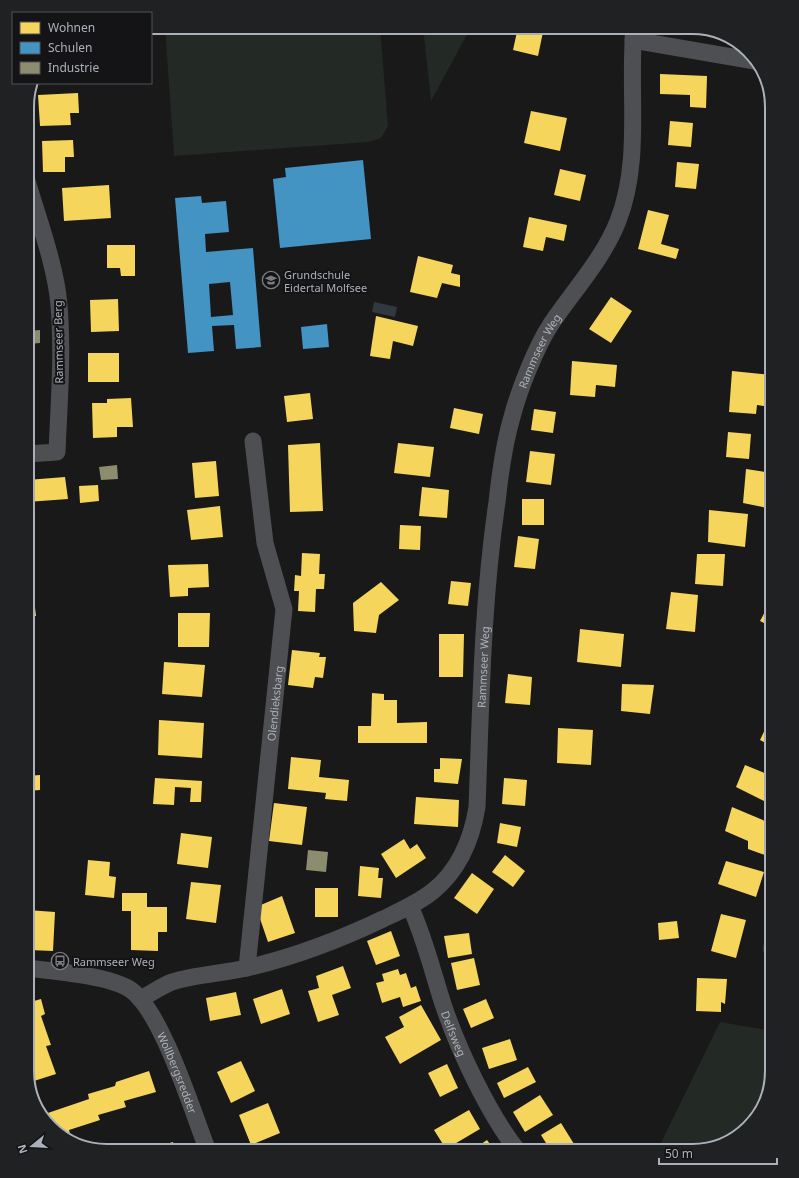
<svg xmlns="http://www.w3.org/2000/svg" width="799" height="1178" font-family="'Noto Sans',sans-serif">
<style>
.green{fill:#232924}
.water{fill:#31393e}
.homes{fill:#f6d55c}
.schools{fill:#4393c3;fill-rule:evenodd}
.industry{fill:#8c8c6e}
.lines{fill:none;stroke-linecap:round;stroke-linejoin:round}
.minor{stroke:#4e4f52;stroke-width:17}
.labels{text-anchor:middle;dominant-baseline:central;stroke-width:4;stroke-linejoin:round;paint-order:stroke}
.poi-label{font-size:11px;fill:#acb1b9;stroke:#141416;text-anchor:start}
.street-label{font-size:11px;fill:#acb1b9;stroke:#141416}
.rim{fill:none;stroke:#acb1b9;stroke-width:2}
</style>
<rect width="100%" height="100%" fill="#19191a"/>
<path class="green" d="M165,27H380L388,126L381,138L368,142L174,156Z
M423,27H471L431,101Z
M720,1022L772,1031V1071L761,1111L732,1140L692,1151H657Z"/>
<path class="water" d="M374,302L397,307L395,317L372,312Z"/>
<path class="homes" d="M518,27L543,32L538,56L513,50Z
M660,74L707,76L706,108L690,107V95L660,94Z
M78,93L79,113H70L71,125L40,126L38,95Z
M770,101L772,107V128L766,127Z
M531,111L567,118L560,151L524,143Z
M670,121L693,123L691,147L668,145Z
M73,140L74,157H65V172H43L42,141Z
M677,162L699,164L696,189L675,187Z
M560,169L586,175L580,201L554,195Z
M109,185L111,218L64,221L62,188Z
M648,210L669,215L661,244L679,249L676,259L638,249Z
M529,217L567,225L564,241L546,237L543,251L523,247Z
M107,245H135V276H121L120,268H107Z
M418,256L453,265L451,273L460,275V287L442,283L437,298L410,292Z
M611,297L632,311L611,343L589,329Z
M118,299L119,331L91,332L90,300Z
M376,316L418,326L413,346L393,341L390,359L370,356Z
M88,353H119V382H88Z
M572,361L617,365L615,387L596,385L595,397L570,395Z
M732,371L772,375V407L757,405L756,414L729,412Z
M310,393L313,419L287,422L284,396Z
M131,398L133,427H117V437L93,438L92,403H107V399Z
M454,408L483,414L479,434L450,428Z
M534,409L556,412L553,433L531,430Z
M728,432L751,434L749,459L726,457Z
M320,443L323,511L290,512L288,445Z
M398,443L434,447L430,477L394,473Z
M530,451L555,454L551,485L526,482Z
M216,461L219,496L195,498L192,463Z
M746,469L772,473V509L743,503Z
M65,477L68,499L27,502V480Z
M98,485L99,501L80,503L79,486Z
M422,487L449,490L447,518L419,516Z
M522,499H544V525H522Z
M220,506L223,537L191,540L187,510Z
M709,510L748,514L745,547L708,542Z
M400,525L421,526L420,550L399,549Z
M518,536L539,539L535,569L514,567Z
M302,553L320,554L319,574H325L324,589H316L315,612L298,611L299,591H294L295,575L301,576Z
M697,554H725L723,586L695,584Z
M208,564L209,587L188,588V596L170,597L168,565Z
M451,581L471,583L468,606L448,604Z
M381,582L399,600L379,615L376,633L354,631L353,603Z
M671,592L698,595L695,632L666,629Z
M772,599V627L760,621Z
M34,600L36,616L27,617V601Z
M178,613H210L209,647H178Z
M580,629L624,634L621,667L577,662Z
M439,634H464L463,677H439Z
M292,650L320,653L319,657H326L323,678L315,677L313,688L288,685Z
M164,662L205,665L202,697L162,694Z
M508,674L532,677L530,705L505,703Z
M622,684L654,685L650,714L621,711Z
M372,693L384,694V700H397V723L427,722V743H358V726H371Z
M772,715V746L760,740Z
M159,720L204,723L202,758L158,755Z
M558,728L593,730L591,765L557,763Z
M291,757L321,760L319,777L349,780L347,801L325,799L326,793L288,789Z
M440,758L462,759L458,784L434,782V769H440Z
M745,765L772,776V800L770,804L736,787Z
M40,775V790L27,791V776Z
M155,778L202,781L201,802H190L191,788L175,787L174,805L153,804Z
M504,778L527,780L525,806L502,804Z
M416,797L459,800L458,827L414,824Z
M274,803L307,807L302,845L269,841Z
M732,807L772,824V839L765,855L748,849V841L725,831Z
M500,823L521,827L517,847L497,843Z
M181,833L212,837L208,868L177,864Z
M404,839L410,849L417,844L426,858L396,878L381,854Z
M505,855L525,871L513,887L492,872Z
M88,860L110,862L109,876L116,877L114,898L85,895Z
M726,861L764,872L756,897L718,884Z
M360,866L379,868L378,878H383L381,898L358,896Z
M472,873L494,889L477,914L454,898Z
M191,882L221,885L216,923L186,919Z
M315,888H338V917H315Z
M122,893H147V907H167V932H158V951L131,950V911H122Z
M282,896L295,933L268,942L256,907Z
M27,910L55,912L53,951L29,950V933H27Z
M721,914L746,920L736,958L711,951Z
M677,921L679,938L659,940L658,923Z
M391,931L400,956L376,965L367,941Z
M469,933L472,954L448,958L444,936Z
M474,958L480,985L457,990L451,963Z
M343,966L351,988L332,995L339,1015L318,1022L308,991L319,988L316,976Z
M398,969L400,975L406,973L411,988L416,986L421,1001L403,1007L400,997L382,1003L376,983L384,981L382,974Z
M697,978L727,979L725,1004L721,1002V1012L696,1011Z
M282,989L290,1014L261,1024L253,999Z
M236,992L241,1015L210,1021L206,998Z
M41,999L45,1014L41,1016L51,1045L46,1046L56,1074L34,1081L27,1061V1003Z
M486,999L494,1018L471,1028L463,1009Z
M421,1005L441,1040L400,1064L385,1037L404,1027L399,1017Z
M510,1039L517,1060L489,1069L482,1048Z
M241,1061L255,1091L231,1103L217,1072Z
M447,1064L458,1088L440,1097L428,1073Z
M528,1067L536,1082L504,1098L497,1083Z
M149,1071L156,1092L124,1101L126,1107L98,1115L100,1120L69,1130L70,1134L62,1137L42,1115L89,1099L88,1094L115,1086L116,1082Z
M540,1095L553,1115L525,1132L513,1112Z
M268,1103L280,1133L251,1145L239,1115Z
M469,1110L480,1129L446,1149L434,1130Z
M561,1123L574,1144L564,1151H551L541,1135Z
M487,1140L495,1151H471Z
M173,1142L175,1151H146V1150Z"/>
<path class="schools" d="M363,160L371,239L280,248L273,179L286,177L285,168Z
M201,196L202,203L226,201L229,232L205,234L206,252L253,248L261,347L236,349L234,325L212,326L214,351L188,353L175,198ZM230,282L233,315L211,317L209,284Z
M327,324L329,347L303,349L301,327Z"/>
<path class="industry" d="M40,330V343L27,344V331Z
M117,465L118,479L101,480L99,467Z
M308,850L328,852L326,872L306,870Z"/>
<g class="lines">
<g class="minor">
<path d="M633,40L755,61"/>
<path d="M27,454L57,452C59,403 63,354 59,305C56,267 38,218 27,181"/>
<path id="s1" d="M410,906C425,939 432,970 443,1004C458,1049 489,1115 518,1151"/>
<path d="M772,951V947"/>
<path id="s2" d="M27,968C53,971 111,976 131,990C162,1012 193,1113 208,1151"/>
<path id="s3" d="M247,968L284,609L265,543L253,441"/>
<path id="s4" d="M140,999C151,994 161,986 172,982C192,975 225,973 247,968C294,957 339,940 383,919C400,911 418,903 433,891C459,870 472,838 477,807C481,705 482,603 497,502C500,474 504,444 512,417C519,390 536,347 551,324C574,290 603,259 618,221C642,160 628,91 634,27"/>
</g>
</g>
<defs>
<symbol id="school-ring" viewBox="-11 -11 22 22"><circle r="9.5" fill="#141416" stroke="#797c81" stroke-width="1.5"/><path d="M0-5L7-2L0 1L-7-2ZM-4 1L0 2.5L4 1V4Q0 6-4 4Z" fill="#797c81"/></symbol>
<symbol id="bus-ring" viewBox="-11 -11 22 22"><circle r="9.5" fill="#141416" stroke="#797c81" stroke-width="1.5"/><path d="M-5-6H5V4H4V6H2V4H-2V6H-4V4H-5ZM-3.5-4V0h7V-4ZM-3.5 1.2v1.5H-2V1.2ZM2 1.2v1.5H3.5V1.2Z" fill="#797c81"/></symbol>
</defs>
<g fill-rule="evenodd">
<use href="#school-ring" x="261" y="270" width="20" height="20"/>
<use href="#bus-ring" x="50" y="951" width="20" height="20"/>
</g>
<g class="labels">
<g class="poi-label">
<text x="284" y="274">Grundschule<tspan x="284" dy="13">Eidertal Molfsee</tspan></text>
<text x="73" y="961">Rammseer Weg</text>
</g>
<g class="street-label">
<text transform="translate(58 342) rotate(-91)">Rammseer Berg</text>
<text stroke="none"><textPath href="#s4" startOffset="876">Rammseer Weg</textPath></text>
<text stroke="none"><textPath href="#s4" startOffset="552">Rammseer Weg</textPath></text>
<text stroke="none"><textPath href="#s3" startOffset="266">Olendieksbarg</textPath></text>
<text stroke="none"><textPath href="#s1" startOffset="135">Delfsweg</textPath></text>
<text stroke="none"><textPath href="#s2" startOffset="203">Wollbergsredder</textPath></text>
</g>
</g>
<path d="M0 0H799V1178H0ZM107 34H692A73 73 0 0 1 765 107V1071A73 73 0 0 1 692 1144H107A73 73 0 0 1 34 1071V107A73 73 0 0 1 107 34Z" fill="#202123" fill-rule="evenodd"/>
<path class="rim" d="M107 34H692A73 73 0 0 1 765 107V1071A73 73 0 0 1 692 1144H107A73 73 0 0 1 34 1071V107A73 73 0 0 1 107 34Z"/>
<rect x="12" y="12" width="140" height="72" fill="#141416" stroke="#515357"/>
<rect x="20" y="22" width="20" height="12" fill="#f6d55c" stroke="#515357"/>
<text x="48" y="32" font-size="12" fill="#acb1b9">Wohnen</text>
<rect x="20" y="42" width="20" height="12" fill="#4393c3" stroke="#515357"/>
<text x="48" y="52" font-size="12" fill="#acb1b9">Schulen</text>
<rect x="20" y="62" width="20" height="12" fill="#8c8c6e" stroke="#515357"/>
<text x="48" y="72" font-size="12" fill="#acb1b9">Industrie</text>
<g transform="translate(32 1146) rotate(252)" stroke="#141416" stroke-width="3" paint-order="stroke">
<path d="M0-3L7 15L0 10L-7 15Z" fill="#acb1b9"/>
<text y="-6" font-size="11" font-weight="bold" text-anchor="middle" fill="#acb1b9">N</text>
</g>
<path d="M659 1158v6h118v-6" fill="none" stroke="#acb1b9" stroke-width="2"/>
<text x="665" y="1158" font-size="12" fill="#acb1b9" stroke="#141416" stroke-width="3" paint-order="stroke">50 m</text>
</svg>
